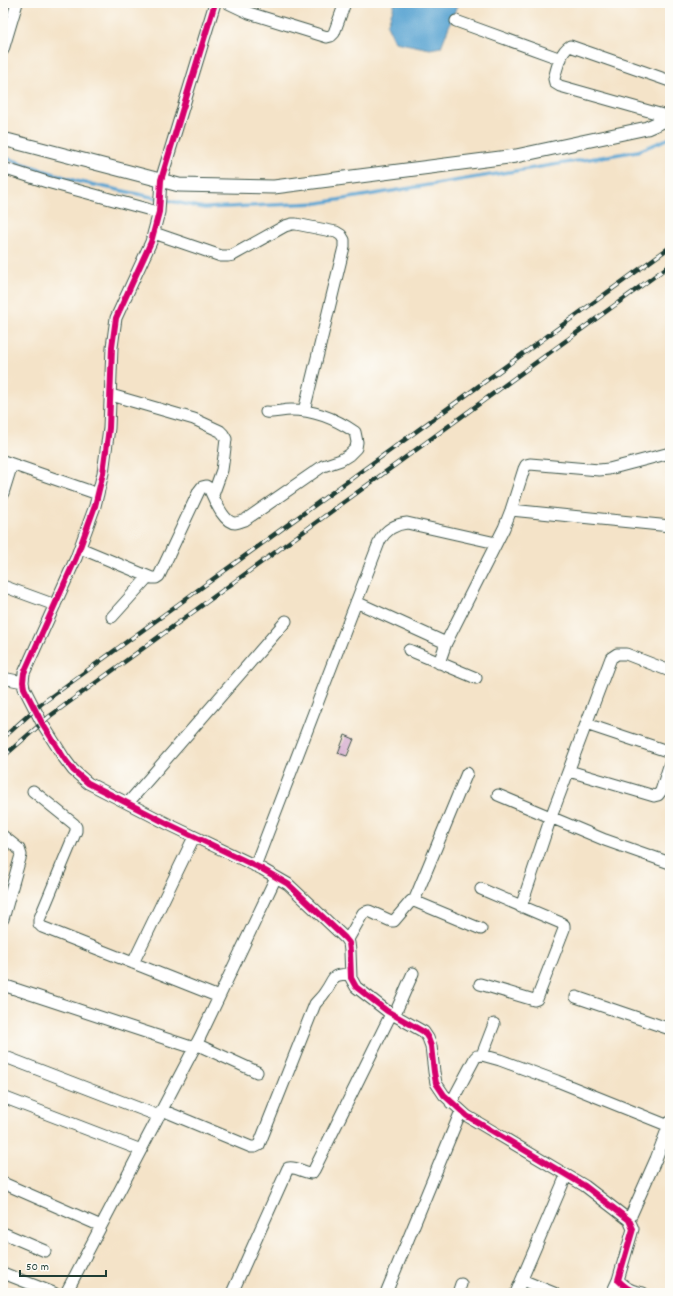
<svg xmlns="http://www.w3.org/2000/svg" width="673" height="1296" font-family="Dekko,sans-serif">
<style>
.water{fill:#5aa4d2;stroke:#3c7083}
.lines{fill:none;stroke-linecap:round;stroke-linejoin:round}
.stream{stroke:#5aa4d2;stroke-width:3.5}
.building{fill:#d0a2ca}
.minor-casing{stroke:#3f564a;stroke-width:13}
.tertiary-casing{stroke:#3f564a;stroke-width:15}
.minor{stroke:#fff;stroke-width:11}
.tertiary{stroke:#fff;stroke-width:13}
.rail-casing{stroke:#1f3d34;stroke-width:4.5}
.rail{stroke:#fdfcf7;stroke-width:3;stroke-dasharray:9;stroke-linecap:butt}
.cycleway-casing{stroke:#fdfcf7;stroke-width:8}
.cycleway{stroke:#d6006c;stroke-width:6}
</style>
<rect width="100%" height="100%" fill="#fdfcf7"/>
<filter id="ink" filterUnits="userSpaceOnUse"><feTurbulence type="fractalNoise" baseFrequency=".025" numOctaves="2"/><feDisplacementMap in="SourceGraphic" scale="8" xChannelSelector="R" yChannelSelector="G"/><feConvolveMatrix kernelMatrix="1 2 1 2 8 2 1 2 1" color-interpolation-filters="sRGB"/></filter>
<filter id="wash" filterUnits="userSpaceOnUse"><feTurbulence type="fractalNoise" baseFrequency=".012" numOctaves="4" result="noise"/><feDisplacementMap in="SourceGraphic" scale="16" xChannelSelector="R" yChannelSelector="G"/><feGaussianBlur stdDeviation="0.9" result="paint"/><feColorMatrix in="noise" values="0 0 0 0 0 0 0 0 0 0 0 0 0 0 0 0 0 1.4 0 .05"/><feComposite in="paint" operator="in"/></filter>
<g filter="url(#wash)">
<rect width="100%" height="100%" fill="#f4e3c8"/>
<path class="water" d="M395,3H458L441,47L430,49L395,42L387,25Z"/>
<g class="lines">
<path class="stream" d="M3,157L76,181L204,208L319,203L638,151L670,138"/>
</g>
<g id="blocks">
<path class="building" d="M345,735L354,739L347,756L338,753Z"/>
</g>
</g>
<g filter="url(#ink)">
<use href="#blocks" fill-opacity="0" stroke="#3f564a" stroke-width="1"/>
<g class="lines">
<defs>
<path id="minor" d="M215,3L161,180L159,212L151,242L116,318L112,347L109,428L103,473L95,506L76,558L24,673L23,682L24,688L42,723L64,758L73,770L88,783L168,824L262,869L288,884L345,938L349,943L350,951L351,978L356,987L387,1011L424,1032L428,1038L431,1046L434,1072L436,1083L444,1095L467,1116L585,1186L629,1220L633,1229L618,1280C627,1289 631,1291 643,1293
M228,3L249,13L327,37L331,36L334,33L345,3
M456,21L561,59
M3,50L17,3
M670,81L570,46C560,52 557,68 554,79L555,83L560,86L670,117
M3,168L47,182L147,209L155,212L158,215
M154,233L221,256H228L233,255L285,226L292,224H296L336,232L341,235L344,240V247L304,411
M111,395L194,419L220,431L223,434L226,439L224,456L222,470L213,495
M3,461L98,494
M3,493L12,464
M511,510L670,526
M80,548L152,578H156L159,576L199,491L202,487L206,486L209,488C214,498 223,523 235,523C238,523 242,521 245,520L323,466L341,460L349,455L356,448L357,442L355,432C336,419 314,410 291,410C282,410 275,413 266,412
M3,586L55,605
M356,602L446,643
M112,617L148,577
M409,650L476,678
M439,663L446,643L504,528L511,510L524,469L526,465L530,464L599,470L609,469L670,453
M3,678L23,682
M586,724L670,752
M569,771L654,796L658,795L661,791L670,763
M33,791L74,824L76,827V831L39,920V924L42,927L219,997
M498,795L605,840L670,863
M128,803L286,621
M3,836L19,849L21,855L3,919
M255,866L380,540C386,530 396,524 407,523L496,543
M414,901L467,773
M521,907L551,817L611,658L617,654H626L670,671
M347,941L363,913L369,911L391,921H394L411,901H414L481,929
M133,963L194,837
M480,984L534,1000L537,999L564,929V925L561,923L481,889
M3,985L194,1048
M576,997L670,1029
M394,1016L413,973
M196,1044L257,1072
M482,1055L494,1024
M3,1056L159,1116
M3,1097L141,1150
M451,1103L475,1058L477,1056L482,1055L500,1060L557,1081L669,1126
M162,1110L251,1147H255L259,1145L315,1004C318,1000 322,997 325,992C336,977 329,975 350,974
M3,1183L101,1226
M629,1220L656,1159L670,1122
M3,1233L45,1251
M3,1273L54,1293
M522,1280L554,1293
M66,1293L200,1037L276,877
M232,1293L288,1168C296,1166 304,1173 312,1173L314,1170L391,1014
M386,1293L461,1111
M458,1293L461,1284
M516,1293L566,1176
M612,1293L618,1280"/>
<path id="tertiary" d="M3,139L179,185L274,187L516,156L647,128L670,118"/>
</defs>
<use href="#minor" class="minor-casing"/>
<use href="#tertiary" class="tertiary-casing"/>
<use href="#minor" class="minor"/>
<use href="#tertiary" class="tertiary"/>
<defs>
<path id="rail" d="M3,738L41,704L670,247
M3,757L50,716L670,265"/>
</defs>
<use href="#rail" class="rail-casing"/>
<use href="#rail" class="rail"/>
<defs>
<path id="cycleway" d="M215,3L161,180L159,212L151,242L116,318L112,347L109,428L103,473L95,506L76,558L24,673L23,682L24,688L42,723L64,758L73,770L88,783L168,824L262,869L288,884L345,938L349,943L350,951L351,978L356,987L387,1011L424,1032L428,1038L431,1046L434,1072L436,1083L444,1095L467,1116L585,1186L629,1220L633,1229L618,1280C627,1289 631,1291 643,1293"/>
</defs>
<use href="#cycleway" class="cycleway-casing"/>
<use href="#cycleway" class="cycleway"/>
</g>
</g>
<rect width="673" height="1296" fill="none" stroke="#fdfcf7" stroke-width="16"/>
<path d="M20 1270v6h86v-6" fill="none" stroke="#1f3d34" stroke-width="2"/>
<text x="26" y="1270" font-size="12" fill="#1f3d34" stroke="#fdfcf7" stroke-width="3" paint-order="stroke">50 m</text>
</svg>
